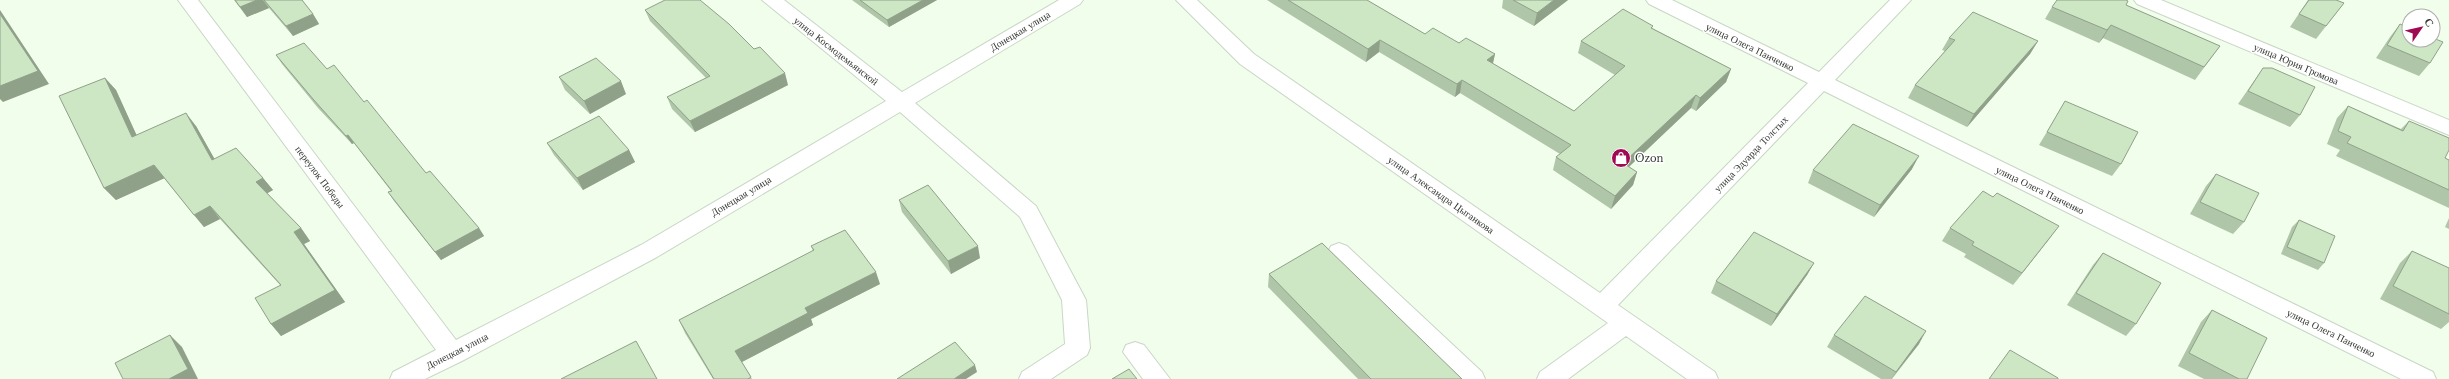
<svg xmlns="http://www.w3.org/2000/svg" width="2449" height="379" font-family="'Libre Baskerville',serif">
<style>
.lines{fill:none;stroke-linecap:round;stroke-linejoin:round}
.minor-casing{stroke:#c9d6c5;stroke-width:2}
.minor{fill:#fff;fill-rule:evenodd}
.wall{fill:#b0c6a9}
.shaded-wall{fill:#90a189}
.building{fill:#cde6c4;stroke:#90a189}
.labels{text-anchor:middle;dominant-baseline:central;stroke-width:3;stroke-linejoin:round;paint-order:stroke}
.street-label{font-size:10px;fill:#31362f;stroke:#fff}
.poi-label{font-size:10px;fill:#31362f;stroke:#fff;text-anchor:start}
</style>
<rect width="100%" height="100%" fill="#f1feec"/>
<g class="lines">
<defs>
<path id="minor" d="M178,0H198L456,340L641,245L886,101L762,0H784L902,92L1059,0H1083L1080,4L915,103L1036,206L1086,300L1090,348L1087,355L1051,379H1019L1022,372L1065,344L1062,300L1020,217L900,112L657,257L462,361L425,379H390L393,372L436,350Z
M1176,0H1197L1254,54L1600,293L1808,83L1649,4L1646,0H1672L1819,72L1890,0H1911L1835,80L2433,372L2436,379H2401L1824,91L1618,305L1715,372L1718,379H1687L1626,336L1568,379H1537L1540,372L1608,323L1240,64Z
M2134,0H2161L2449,120V135L2137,4Z
M1339,243L1347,246L1482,372L1485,379H1457L1331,258L1328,252L1331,246Z
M1135,342L1144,345L1170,379H1143L1123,352L1126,345Z"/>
</defs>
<use href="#minor" class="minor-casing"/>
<use href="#minor" class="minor"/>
</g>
<path class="wall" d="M234,0H302L313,14L319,24L293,36L269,8L247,17Z
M852,0H937L889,27Z
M1267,0H1367L1425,34L1459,43L1495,54L1493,64L1574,111L1615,75L1578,53L1581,41L1653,26L1652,28L1731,69L1726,82L1696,111L1691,108L1629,167L1637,172L1633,185L1611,209L1553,170L1556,157L1560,154L1460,93L1455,97L1379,52L1366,62Z
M1503,0H1568L1534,26L1502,8Z
M2308,0H2336L2344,3L2316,39L2290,27Z
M2126,5L2220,46L2195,80L2103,38L2099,43L2045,19L2052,7Z
M645,10L788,85L695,132L672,109L667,97L706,78L650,21Z
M2400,24L2430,63L2419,76L2376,58L2390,37Z
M1949,38L2038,41L2030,54L1967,127L1908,98L1915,85L1945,51L1942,50Z
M276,55L327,69L364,102L426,173L479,228L484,236L441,260L394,201L388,192L391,191L354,143L352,144L318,108L282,64Z
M2263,68L2300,115L2290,127L2238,104L2254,81Z
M559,77L626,94L590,114L565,90Z
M105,78L116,90L136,135L196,126L214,159L263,178L273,190L267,193L301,228L310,241L304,244L345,302L281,336L271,324L280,285L220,219L204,227L164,178L116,200L104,188Z
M2065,102L2121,164L2112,176L2039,145Z
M2348,106L2401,129L2409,121L2445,158L2449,160V208L2336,156L2340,150L2327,144L2337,118Z
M547,143L629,150L635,162L583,190L554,155Z
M1912,169L1874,217L1808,183L1813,170Z
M2216,174L2244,222L2233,234L2190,214L2206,186Z
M899,200L980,258L951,274L902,212Z
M2449,218V229L2445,227Z
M2299,220L2324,263L2318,270L2281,254L2292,227Z
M1950,228L2050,238L2013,285L1964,257L1966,254L1942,241Z
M811,246L880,284L811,319L813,325L742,362L752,379H713L685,333L679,320L813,251Z
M2412,251L2449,268V322L2441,329L2380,299L2400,263Z
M2103,253L2136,324L2126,336L2067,305L2093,265Z
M1814,263L1807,275L1771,326L1711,293L1716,281Z
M1269,274L1462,379H1358L1268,287Z
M2212,310L2247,379H2204L2178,366L2201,322Z
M1834,335L1919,344L1892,379H1881L1827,347Z"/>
<path class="shaded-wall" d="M257,0H263L269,8L247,17L240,7Z
M923,0H937L889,27L887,20Z
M1554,0H1568L1534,26L1537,13Z
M0,10L49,84L3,102L0,99Z
M313,14L319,24L293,36L286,26Z
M2111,25L2103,38L2099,43L2107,30Z
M1380,40L1379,52L1366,62L1368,49Z
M2038,41L2030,54L1967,127L1974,114Z
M1495,54L1492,66L1487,60Z
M1731,69L1726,82L1696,111L1700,98Z
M785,73L788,85L695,132L690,121Z
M105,78L116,90L143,149L132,137Z
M1462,80L1460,93L1455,97L1457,84Z
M621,81L626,94L590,114L584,101Z
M1696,95L1691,108L1619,176L1623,163Z
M186,113L196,126L222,172L212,160Z
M348,135L354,143L352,144L346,136Z
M629,150L635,162L583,190L577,178Z
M1919,156L1912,169L1874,217L1880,205Z
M154,165L165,178L116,200L104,188Z
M1637,172L1633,185L1611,209L1615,196Z
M263,178L273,190L266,194L256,182Z
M210,206L220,219L204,227L194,215Z
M2059,226L2050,238L2013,285L2022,273Z
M301,228L310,241L304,244L345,302L281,336L271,324L294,232Z
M479,228L484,236L441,260L435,252Z
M978,246L980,258L951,274L948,261Z
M1814,263L1807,275L1771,326L1777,314Z
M876,272L880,284L811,319L813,325L740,363L735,351L805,308Z
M1926,331L1919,344L1891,379L1896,372Z
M170,335L182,347L198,379H169Z
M975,365L977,372L966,379H954Z"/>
<path class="building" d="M235,0H257L240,7Z
M264,0H302L313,14L286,26Z
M665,0H700L729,24L754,49L760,47L785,73L690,121L667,97L710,76L645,10Z
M860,0H923L887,20Z
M1288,0H1367L1425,34L1433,28L1459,43L1466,38L1495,54L1487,60L1574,111L1625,66L1581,41L1623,9L1653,26L1651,28L1731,69L1700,98L1696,95L1623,163L1637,172L1615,196L1556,157L1571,145L1462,80L1457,84L1380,40L1368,49Z
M1513,0H1554L1537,13Z
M2057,0H2126L2128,1L2126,5L2220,46L2204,67L2111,25L2107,30L2052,7Z
M2309,0H2336L2344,3L2326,26L2299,14Z
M1973,12L2038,41L1974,114L1915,85L1955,40L1949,38Z
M0,14L38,71L0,86Z
M2400,24L2409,28V40H2433V38L2443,42L2430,63L2387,45Z
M304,43L327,69L334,65L364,102L367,100L426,173L430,171L479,228L435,252L388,192L392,191L348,135L346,136L313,99L276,55Z
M596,58L621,81L584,101L559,77Z
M2263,68H2272L2315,87L2300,115L2248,91Z
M105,78L132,137L186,113L212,160L236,148L263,178L256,182L301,228L294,232L335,290L271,324L255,298L281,285L210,206L194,215L154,165L104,188L59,96Z
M2065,101L2138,132L2121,164L2047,132Z
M2348,106L2403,131L2409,121L2449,138V150L2445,158L2449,160V190L2347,143L2351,137L2338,131Z
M599,116L629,150L577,178L547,143Z
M1853,124L1919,156L1880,205L1813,170Z
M2216,174L2259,193L2244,222L2200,202Z
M928,185L978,246L948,261L899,200Z
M1983,191L1993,197L1997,193L2059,226L2022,273L1972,245L1974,242L1950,228Z
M2299,220L2335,236L2324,263L2287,247Z
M845,230L876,272L805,308L808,313L735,351L751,377L748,379H714L679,320L814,250L811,246Z
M1754,232L1814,263L1777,314L1716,281Z
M1322,243L1462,379H1371L1269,274Z
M2412,251L2449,268V314L2393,286Z
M2103,253L2161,283L2136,324L2076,293Z
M1865,296L1926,331L1896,372L1834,335Z
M2212,310L2267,338L2247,379H2239L2189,353Z
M170,335L188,369L169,379H123L115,363Z
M636,341L657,379H561Z
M955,342L975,365L954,379H897Z
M2010,350L2058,378V379H1989Z
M1129,369L1137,379H1112Z"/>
<defs>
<symbol id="shop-disc" viewBox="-11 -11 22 22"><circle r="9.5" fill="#9f0a52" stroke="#fff"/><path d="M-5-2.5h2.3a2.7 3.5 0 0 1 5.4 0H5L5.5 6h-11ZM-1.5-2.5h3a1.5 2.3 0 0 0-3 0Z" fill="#fff"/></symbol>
</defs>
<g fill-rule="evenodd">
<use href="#shop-disc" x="1610" y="147" width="22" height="22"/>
</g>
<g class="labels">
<g class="street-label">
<text transform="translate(1020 31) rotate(-31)">Донецкая улица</text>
<text transform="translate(1750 47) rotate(26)">улица Олега Панченко</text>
<text transform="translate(836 51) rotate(38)">улица Космодемьянской</text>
<text transform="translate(2296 64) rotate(23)">улица Юрия Громова</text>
<text transform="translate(1751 154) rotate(-46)">улица Эдуарда Толстых</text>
<text transform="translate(320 177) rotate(53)">переулок Победы</text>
<text transform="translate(2040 190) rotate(26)">улица Олега Панченко</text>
<text transform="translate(1441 195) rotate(35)">улица Александра Цыганкова</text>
<text transform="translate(741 196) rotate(-31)">Донецкая улица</text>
<text transform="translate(2331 333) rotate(26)">улица Олега Панченко</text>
<text transform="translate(457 351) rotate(-27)">Донецкая улица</text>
</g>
<g class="poi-label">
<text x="1635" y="158">Ozon</text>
</g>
</g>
<g transform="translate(2421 28) rotate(56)"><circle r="19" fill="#ffffff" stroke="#adafac"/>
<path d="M0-3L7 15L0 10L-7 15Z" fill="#9f0a52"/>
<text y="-6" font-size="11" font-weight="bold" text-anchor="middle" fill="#31362f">С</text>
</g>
</svg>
